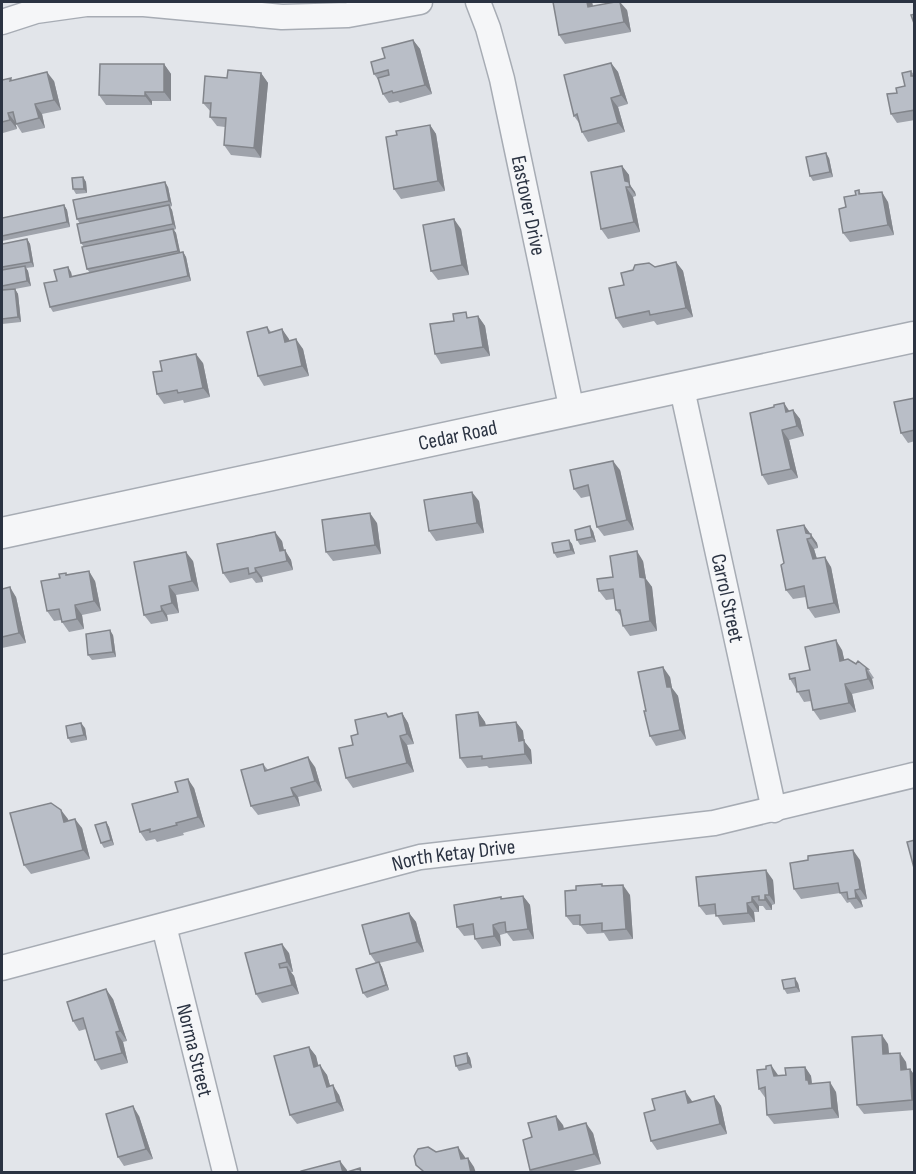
<svg xmlns="http://www.w3.org/2000/svg" width="916" height="1174" font-family="'Sofia Sans Condensed',sans-serif">
<style>
.lines{fill:none;stroke-linecap:round;stroke-linejoin:round}
.minor-casing{stroke:#a7acb4;stroke-width:27}
.tertiary-casing{stroke:#a7acb4;stroke-width:33}
.minor{stroke:#f5f6f8;stroke-width:24}
.tertiary{stroke:#f5f6f8;stroke-width:30}
.wall{fill:#9fa3ab}
.shaded-wall{fill:#82858b}
.building{fill:#b9bec7;stroke:#82858b;stroke-width:1.5}
.labels{text-anchor:middle;dominant-baseline:central;stroke-width:6;stroke-linejoin:round;paint-order:stroke}
.street-label{font-size:21px;fill:#2b3342;stroke:#f2f4f7}
</style>
<rect width="100%" height="100%" fill="#e2e5ea"/>
<g class="lines">
<defs>
<g id="minor">
<path id="s1" d="M478,2L488,28L502,79L572,411"/>
<path d="M2,22L36,11L86,4H144L282,17L348,15L420,2"/>
<path id="s2" d="M682,389L774,810"/>
<path id="s3" d="M164,926L225,1172"/>
<path id="s4" d="M2,968L420,857L714,823L914,775"/>
</g>
<g id="tertiary">
<path id="s5" d="M2,533L914,337"/>
</g>
</defs>
<use href="#minor" class="minor-casing"/>
<use href="#tertiary" class="tertiary-casing"/>
<use href="#minor" class="minor"/>
<use href="#tertiary" class="tertiary"/>
</g>
<path class="wall" d="M553,2H594H592L593,6L627,10L631,32L565,44L559,35Z
M413,40L420,49L432,94L400,103L398,101L389,103L383,94L379,81L374,74L385,58Z
M611,63L618,72L628,104L618,107L625,132L588,142L582,132L579,123L574,116Z
M164,64L171,74V101H152V105H106L99,95Z
M911,71L915,76V120L897,123L891,114L897,93L905,86Z
M261,73L268,83L261,158L231,155L224,145L225,127L217,126L210,117L211,112L203,103L227,78Z
M11,78L12,80L54,81L61,110L42,114L45,128L22,133L15,122L17,129L3,133L2,131V80Z
M430,125L436,134L445,191L401,199L394,189L397,135Z
M829,158L833,177L813,181L810,176Z
M622,166L629,175L630,185L635,192L636,196L633,197L640,232L608,239L601,229Z
M83,177L86,182L87,193L76,194L73,189Z
M168,187L172,206L170,207L172,210L176,229L174,230L176,233L180,253L183,252L186,257L191,281L53,312L50,307L57,281L71,272L72,277L90,273L87,269L84,247L81,243L80,224L77,219Z
M859,190L861,194L888,202L894,235L850,242L843,233L846,207Z
M64,205L67,210L70,227L2,241V218Z
M461,229L469,275L438,280L431,271Z
M27,239L30,244L34,267L26,268L28,271L31,286L15,289L18,294L21,322L2,324V244Z
M676,262L683,271L693,317L657,325L654,321L623,328L616,318L624,285L655,267Z
M478,316L485,326L490,356L441,364L435,354L454,321Z
M267,327L271,332L282,329L289,341L303,349L309,376L264,386L258,376Z
M203,363L210,397L184,403L183,400L164,404L157,394Z
M915,398V441L908,443L901,433Z
M793,410L800,419L804,436L789,440L798,478L768,485L762,475L789,411Z
M620,470L634,530L604,536L597,527L590,496L581,498L574,489Z
M479,501L484,533L436,541L429,531Z
M377,523L381,554L333,561L326,552Z
M804,525L817,543L818,548L814,549L817,559L831,567L840,613L815,618L808,608L806,597L793,599L786,590Z
M593,531L596,542L580,545L577,540Z
M569,540L572,544L575,554L557,558L554,553Z
M282,541L284,550L291,560L293,570L262,577L263,582L256,583L252,578L230,583L223,573Z
M193,561L199,591L176,595L179,613L167,615L168,621L151,624L144,615L134,562Z
M643,561L646,579L652,587L657,631L630,636L623,626L622,618L616,610L614,599L606,600L599,591L613,577Z
M66,573L67,575L95,581L101,611L82,615L84,629L69,632L62,622L61,620L54,621L47,611L60,578Z
M2,589L16,597L26,643L2,648Z
M113,635L116,657L92,660L88,655Z
M842,650L844,660L868,669L874,678L872,679L874,689L852,694L856,712L820,720L813,710L811,701L804,702L790,679L810,670Z
M670,677L672,688L678,696L686,739L656,746L650,736L646,711Z
M478,712L485,722L486,725L516,722L523,731L524,741L531,750L532,764L489,768L487,766L467,768L460,758Z
M386,713L389,716L402,713L408,723L414,744L407,745L414,772L353,788L346,778L353,745L358,734Z
M85,728L87,740L71,743L68,738Z
M263,764L268,770L315,767L322,791L298,797L300,806L258,815L251,806Z
M194,788L205,827L183,833L184,835L157,842L155,839L146,841L140,832Z
M68,819V821L82,828L90,859L31,874L24,865Z
M106,822L109,827L114,845L104,848L101,843Z
M860,860L867,899L861,900L863,907L855,909L850,902L847,903L840,893L801,899L794,889Z
M773,880L775,904L772,905V910H766L763,906H759V912H754L755,922L723,925L716,914L706,915L699,906Z
M604,886L630,895L633,939L609,941L604,933L587,934L580,925H573L566,916L576,890Z
M523,896L530,905L534,939L513,941L507,933L500,935L501,946L482,949L475,939L474,935L464,936L457,927L501,897L502,899Z
M409,913L416,922L424,952L379,963L382,967L389,990L367,998L363,993L376,963L370,954Z
M289,953L293,972H291L294,976L299,994L262,1003L256,994Z
M798,983L800,992L787,994L784,989Z
M113,999L127,1041L123,1042L128,1063L101,1070L95,1060L86,1029L79,1031L73,1021Z
M888,1044L889,1054L906,1062L907,1069H910L915,1076V1110L864,1114L857,1105Z
M309,1047L316,1056L318,1066L327,1075L330,1086L339,1095L344,1111L297,1124L290,1115Z
M467,1053L470,1058L472,1068L459,1071L456,1066Z
M805,1067L811,1076L812,1084L836,1092L839,1118L774,1124L767,1115L766,1099L759,1089L778,1075H786Z
M714,1096L721,1106L727,1134L657,1150L651,1141L692,1102Z
M139,1116L153,1159L124,1166L118,1157Z
M563,1125L564,1129L593,1133L601,1164L565,1173H532L530,1170L532,1137Z"/>
<path class="shaded-wall" d="M587,2H592L595,16L588,7Z
M620,2L627,10L631,32L624,22Z
M413,40L420,49L432,94L425,85Z
M611,63L618,72L628,104L621,95Z
M164,64L171,74V101L164,92Z
M47,72L54,81L61,110L54,100Z
M261,73L268,83L261,158L254,148Z
M145,92L152,101V105L145,96Z
M611,98L618,107L625,132L618,123Z
M35,104L42,114L45,128L39,118Z
M8,113L15,122L17,129L10,120Z
M430,125L436,134L445,191L438,181Z
M826,153L829,158L833,177L830,172Z
M622,166L629,175L630,185L635,192L636,196L625,181Z
M83,177L86,182L87,193L84,189Z
M165,182L168,187L172,206L169,201Z
M626,187L633,197L640,232L634,222Z
M882,192L888,202L894,235L888,225Z
M64,205L67,210L70,227L67,222Z
M169,205L172,210L176,229L173,224Z
M454,219L461,229L469,275L462,265Z
M173,229L176,233L181,256L178,251Z
M27,239L30,244L34,267L31,262Z
M183,252L186,257L191,281L188,276Z
M676,262L683,271L693,317L686,308Z
M25,266L28,271L31,286L27,281Z
M68,267L71,272L73,282L70,277Z
M15,289L18,294L21,322L18,317Z
M478,316L485,326L490,356L483,347Z
M282,329L289,339L292,351L285,342Z
M296,339L303,349L309,376L302,366Z
M196,354L203,363L210,397L203,388Z
M784,403L790,412H786Z
M793,410L800,419L804,436L797,426Z
M782,430L789,440L798,478L791,469Z
M613,461L620,470L634,530L627,520Z
M472,492L479,501L484,533L477,523Z
M370,513L377,523L381,554L375,545Z
M804,525L817,543L818,548L811,538L806,533Z
M590,526L593,531L596,542L592,537Z
M275,532L282,541L286,561L280,551Z
M807,539L814,549L820,569L813,559Z
M569,540L572,544L575,554L571,550Z
M285,550L291,560L293,570L287,561Z
M637,551L643,561L646,579L652,587L657,631L650,621L640,577Z
M186,552L193,561L199,591L192,581Z
M825,557L831,567L840,613L834,603Z
M255,568L262,577L263,582L256,572Z
M89,571L95,581L101,611L94,601Z
M169,586L176,595L179,613L172,603Z
M10,587L16,597L26,643L19,633Z
M75,605L82,615L84,629L77,619Z
M161,606L167,615L168,621L162,611Z
M110,630L113,635L116,657L113,652Z
M836,640L842,650L847,671L840,661Z
M663,667L670,677L672,688L678,696L686,739L680,730L667,687Z
M866,669L872,679L874,689L868,679Z
M845,684L852,694L856,712L849,703Z
M478,712L485,722L487,735L480,726Z
M402,713L408,723L414,744L407,734Z
M516,722L523,731L524,741L531,750L532,764L525,754L519,741Z
M81,723L85,728L87,740L84,735Z
M400,736L407,745L414,772L407,763Z
M308,757L315,767L322,791L315,781Z
M188,779L194,788L205,827L198,817Z
M291,788L298,797L300,806L294,796Z
M61,810L68,819L71,831L64,822Z
M75,819L82,828L90,859L83,850Z
M106,822L109,827L114,845L111,840Z
M853,850L860,860L867,899L860,889Z
M766,870L773,880L775,904L769,895Z
M623,885L630,895L633,939L626,929Z
M855,890L861,900L863,907L856,898Z
M765,895L772,905V910L765,900Z
M523,896L530,905L534,939L528,929Z
M752,897L759,906V912L752,902Z
M747,903L754,912L755,922L748,913Z
M409,913L416,922L424,952L417,942Z
M493,925L500,935L501,946L494,936Z
M282,944L289,953L293,972L287,962Z
M379,962L382,967L389,990L386,985Z
M287,967L294,976L299,994L292,985Z
M795,978L798,983L800,992L796,987Z
M106,989L113,999L127,1041L120,1031Z
M116,1032L123,1042L128,1063L122,1053Z
M882,1035L888,1044L890,1064L883,1054Z
M309,1047L316,1056L321,1076L314,1067Z
M467,1053L470,1058L472,1068L468,1063Z
M900,1053L906,1062L908,1079L901,1070Z
M320,1065L327,1075L333,1096L327,1087Z
M771,1065L778,1075L780,1085L774,1076Z
M805,1067L811,1076L812,1085L815,1089L806,1080Z
M910,1069L915,1076V1103L912,1100Z
M830,1082L836,1092L839,1118L832,1108Z
M333,1085L339,1095L344,1111L337,1102Z
M685,1091L692,1101L695,1112L688,1103Z
M714,1096L721,1106L727,1134L720,1124Z
M133,1106L139,1116L153,1159L146,1149Z
M556,1116L563,1125L566,1139L559,1130Z
M586,1123L593,1133L601,1164L594,1154Z
M458,1147L465,1157L468,1169L461,1159Z
M468,1158L474,1167L476,1173H471Z
M340,1161L347,1170L348,1173H343Z"/>
<path class="building" d="M553,2H587L588,7L615,2H620L624,22L559,35Z
M915,14V26L911,15Z
M413,40L425,85L393,93L392,91L383,94L378,78L389,75L388,70L374,74L371,62L385,58L382,48Z
M611,63L621,95L611,98L618,123L582,132L577,114L574,116L564,75Z
M100,64H164V92H145V96L99,95Z
M228,70L261,73L254,148L224,145L226,118L210,117L211,103H203L205,76L227,78Z
M911,71V76H915V110L891,114L887,94L897,93L896,88L905,86L902,73Z
M47,72L54,100L35,104L39,118L16,124L13,112L8,113L10,120L2,122V80L11,78L10,81Z
M430,125L438,181L394,189L386,137L397,135L396,131Z
M826,153L830,172L810,176L806,157Z
M622,166L625,181L629,182L630,187H626L634,222L601,229L591,172Z
M83,177L84,189H73L72,178Z
M165,182L169,201L77,219L73,200Z
M859,190V194L882,192L888,225L843,233L839,209L846,207L844,197L856,195L855,191Z
M64,205L67,222L2,236V218Z
M169,205L173,224L81,243L77,224Z
M454,219L462,265L431,271L423,225Z
M173,229L178,251L87,269L82,247Z
M27,239L31,262L2,267V244Z
M183,252L188,276L50,307L44,283L57,281L54,270L68,267L70,277Z
M676,262L686,308L650,315L649,311L616,318L609,288L624,285L621,273L633,270L635,265L649,263L655,267Z
M25,266L27,281L2,286V270Z
M15,289L18,317L2,319V290Z
M466,312L467,318L478,316L483,347L435,354L430,324L454,321L453,314Z
M267,327L269,333L282,329L285,342L296,339L302,366L258,376L247,332Z
M196,354L203,388L178,393L177,390L157,394L153,372L162,371L160,361Z
M915,398V430L901,433L894,402Z
M784,403L786,412L793,410L797,426L782,430L791,469L762,475L750,413L774,407V405Z
M613,461L627,520L597,527L588,485L574,489L570,470Z
M472,492L477,523L429,531L424,500Z
M370,513L375,545L326,552L322,520Z
M804,525L806,533L811,534V538L807,539L813,559L825,557L834,603L808,608L804,586L786,590L781,565L784,563L777,530Z
M590,526L592,537L577,540L575,530Z
M275,532L280,551L285,550L287,561L255,568L256,572L249,574L248,568L223,573L217,544Z
M569,540L571,550L554,553L552,543Z
M637,551L640,577L645,578L650,621L623,626L620,610H616L613,589L599,591L597,579L613,577L610,556Z
M186,552L192,581L169,586L172,603L161,606L162,611L144,615L134,562Z
M89,571L94,601L75,605L77,619L62,622L59,609L47,611L41,581L60,578L59,574L66,573V575Z
M10,587L19,633L2,637V589Z
M110,630L113,652L88,655L86,634Z
M836,640L840,661L848,659L856,664L858,661L868,669H866L868,679L845,684L849,703L813,710L809,690L797,692L795,678L790,679L789,674L810,670L805,647Z
M663,667L667,687H671L680,730L650,736L644,711H646L638,672Z
M478,712L480,726L516,722L519,741L524,740L525,754L482,759V756L460,758L456,715Z
M386,713L388,717L402,713L407,734L400,736L407,763L346,778L339,748L353,745L351,736L358,734L355,720Z
M81,723L84,735L68,738L66,726Z
M308,757L315,781L291,788L294,796L251,806L241,770L263,764L265,771Z
M188,779L198,817L176,823L177,825L150,832V829L140,832L132,804L178,792L175,782Z
M51,803L61,810L64,822L75,819L83,850L24,865L10,813Z
M106,822L111,840L101,843L95,825Z
M915,840V868H914L907,842Z
M853,850L860,889L855,890L856,898L848,899L847,892L840,893L838,883L794,889L790,863L808,860V856Z
M766,870L769,895H765V900H759V896L752,897V902L747,903L748,913L716,916L715,904L699,906L696,877Z
M602,884V886L623,885L626,929L602,931V923L580,925V915L566,916L565,891L576,890V886Z
M523,896L528,929L506,932L505,922L499,923L493,925L494,936L475,939L473,924L457,927L454,905L501,897V899Z
M409,913L417,942L370,954L362,925Z
M282,944L287,962L279,964L280,968L287,967L292,985L256,994L245,953Z
M379,962L386,985L363,993L356,969Z
M795,978L796,987L784,989L782,980Z
M106,989L120,1031L116,1032L122,1053L95,1060L83,1018L73,1021L67,1002Z
M882,1035L883,1054L900,1053L901,1070L910,1069L912,1100L857,1105L852,1037Z
M309,1047L314,1067L320,1065L327,1087L333,1085L337,1102L290,1115L274,1056Z
M467,1053L468,1063L456,1066L454,1056Z
M771,1065L774,1076L786,1075L785,1068L805,1067L806,1080H808L809,1084L830,1082L832,1108L767,1115L765,1087L759,1089L757,1070L766,1069V1066Z
M685,1091L688,1103L714,1096L720,1124L651,1141L644,1113L655,1110L652,1099Z
M133,1106L146,1149L118,1157L106,1114Z
M556,1116L559,1130L586,1123L594,1154L530,1170L523,1140L532,1137L528,1123Z
M428,1147L436,1152L458,1147L461,1159L468,1158L471,1173H424L423,1171L416,1165L414,1156L418,1149Z
M340,1161L343,1173H301V1171Z
M360,1168L361,1173H344Z"/>
<g class="labels">
<g class="street-label">
<text stroke="none"><textPath href="#s1" startOffset="210">Eastover Drive</textPath></text>
<text stroke="none"><textPath href="#s5" startOffset="466">Cedar Road</textPath></text>
<text stroke="none"><textPath href="#s2" startOffset="214">Carrol Street</textPath></text>
<text stroke="none"><textPath href="#s4" startOffset="466">North Ketay Drive</textPath></text>
<text stroke="none"><textPath href="#s3" startOffset="128">Norma Street</textPath></text>
</g>
</g>
<rect width="916" height="1174" fill="none" stroke="#2b3342" stroke-width="6"/>
</svg>
